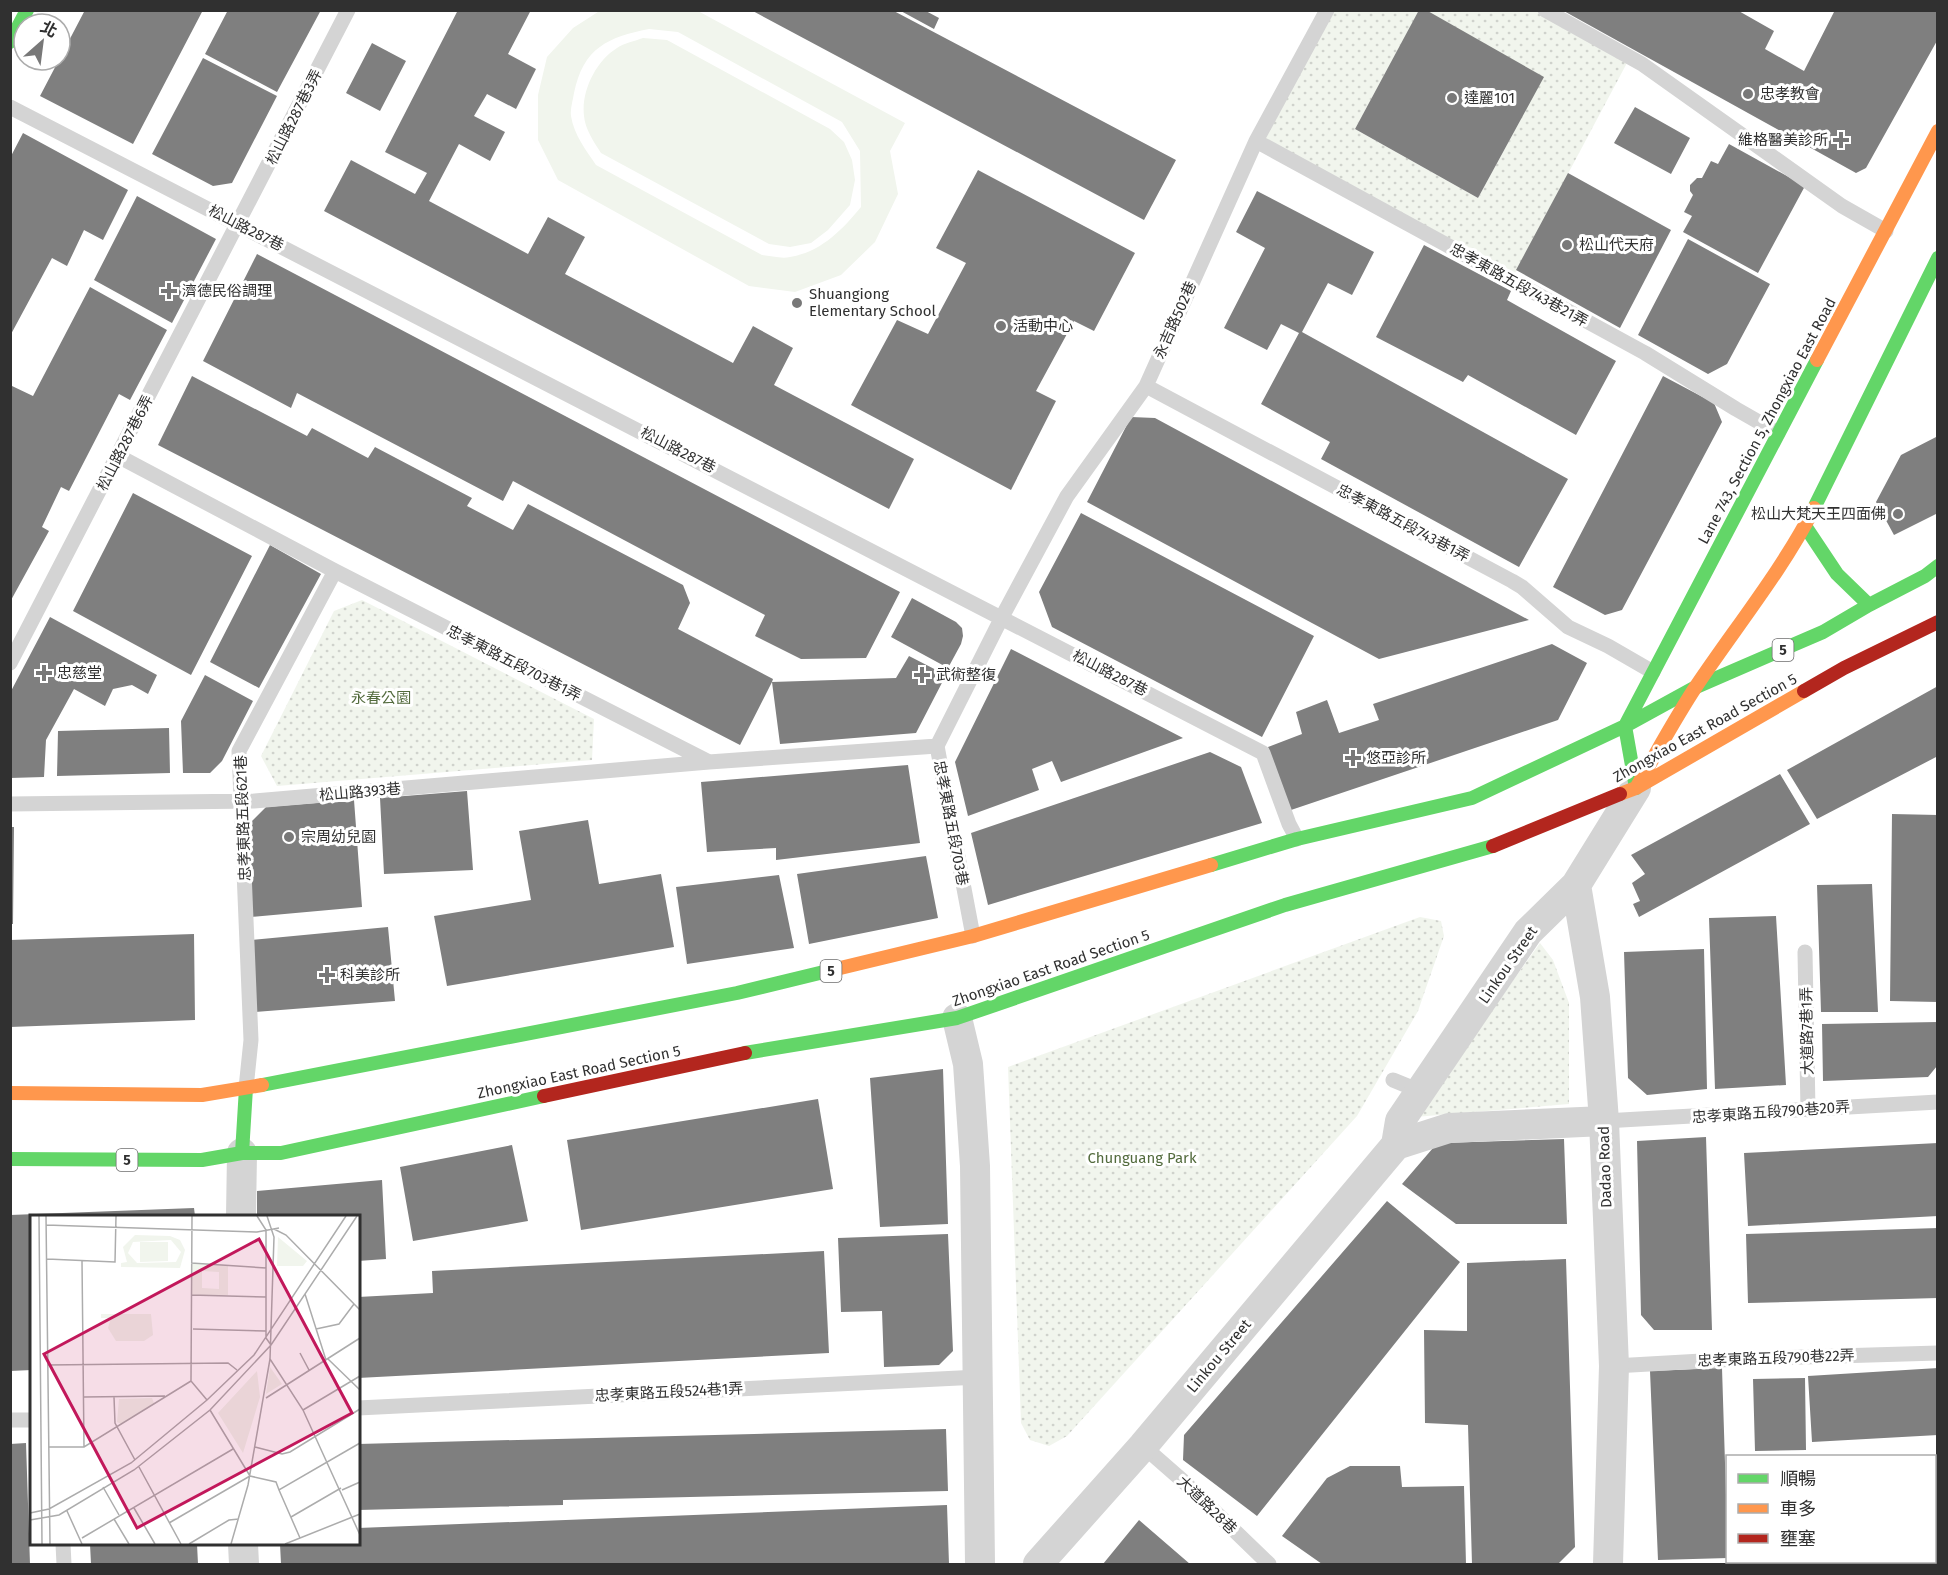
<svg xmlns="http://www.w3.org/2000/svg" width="1948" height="1575" font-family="'Fira Sans','Noto Sans TC',sans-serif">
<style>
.grass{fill:url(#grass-dots)}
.pitch{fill:#f1f5ed;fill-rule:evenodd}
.building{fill:#7f7f7f}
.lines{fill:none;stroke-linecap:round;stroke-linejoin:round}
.lane{stroke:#d4d4d4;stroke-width:15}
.street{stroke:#d4d4d4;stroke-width:30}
.fast{stroke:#63d668;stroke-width:14}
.slow{stroke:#ff974d;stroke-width:14}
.jam{stroke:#b3261e;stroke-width:14}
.poi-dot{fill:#787878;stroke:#fff;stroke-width:2}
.labels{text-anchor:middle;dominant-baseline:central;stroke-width:6;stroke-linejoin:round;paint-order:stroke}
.shield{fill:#fff;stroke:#6e6e6e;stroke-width:1.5}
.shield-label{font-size:14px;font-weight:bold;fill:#303030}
.poi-label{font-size:15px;fill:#303030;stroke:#fff;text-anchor:start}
.street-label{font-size:15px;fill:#303030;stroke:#fff}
.park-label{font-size:15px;fill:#536b3d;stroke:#fff}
.inset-road{fill:none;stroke:#acacac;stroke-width:1.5}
.view{fill:#c2185b;fill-opacity:0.15;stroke:#c2185b;stroke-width:3}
.inset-edge{fill:none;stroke:#303030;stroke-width:3}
</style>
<defs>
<pattern id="grass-dots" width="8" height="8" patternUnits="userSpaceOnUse" patternTransform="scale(1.5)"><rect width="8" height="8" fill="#f1f5ed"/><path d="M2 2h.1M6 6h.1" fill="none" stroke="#cfd2cc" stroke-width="1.8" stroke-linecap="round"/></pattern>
</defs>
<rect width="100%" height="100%" fill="#fff"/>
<path class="grass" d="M1331,11H1419L1355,129L1478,198L1521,119L1426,11H1538L1628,61L1513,277L1261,140Z
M362,600L594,719L592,760L277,786L261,756L334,611Z
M1420,917L1441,921L1444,936L1418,1011L1357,1116L1067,1436L1049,1446L1030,1440L1021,1423L1008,1067Z
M1540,943L1553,960L1569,1003V1104L1415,1117Z"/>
<path class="pitch" d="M601,10L698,11L905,123L890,151L898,194L875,242L841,275L795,292L749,286L558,180L538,140V95L547,57L573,28ZM649,29L678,32L842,122L860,151L861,207C842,230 821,252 790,257C782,259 771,256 762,255L596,165C586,150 574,135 571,116C570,109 573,100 574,93C583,48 608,37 649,29Z
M643,38L667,40L830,129L844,142L852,160L855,180L850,205L828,230L811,243L790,247L769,244L601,153C594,142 585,129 584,116C581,91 596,61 617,48C624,43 635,41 643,38Z"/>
<path class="building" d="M85,10H203L133,144L40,96Z
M228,10H321L277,92L205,54Z
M458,10H531L508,54L536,69L516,109L487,94L474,116L505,132L490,161L459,144L429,201L528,254L548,217L585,237L565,274L733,363L753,326L793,348L774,385L914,459L889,509L324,211L351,160L415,194L427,173L385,152Z
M751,10H892L1176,160L1144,220Z
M899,10H924L939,18L934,29Z
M1419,10H1426L1544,77L1478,198L1355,129Z
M1562,10H1737L1774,31L1765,49L1804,71L1835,10H1938V39L1866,168L1856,173Z
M372,43L406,61L380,111L346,93Z
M203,58L277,96L232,183L213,186L152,154Z
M1635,107L1690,138L1671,174L1614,143Z
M23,133L128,190L103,240L84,230L67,266L52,258L10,336V158Z
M1729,144L1805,186L1758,273L1683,232L1692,216L1684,212L1693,195L1690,191V185L1697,178H1702L1711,161L1718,164Z
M978,170L1135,253L1094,331L1074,321L1036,391L1056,401L1011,490L851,405L897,320L928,334L966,263L936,248Z
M1568,173L1671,230L1620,328L1516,270Z
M1257,191L1374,252L1352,295L1328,283L1302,332L1568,479L1519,567L1321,459L1330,442L1261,404L1299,333L1281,324L1267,350L1224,328L1265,248L1236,232Z
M137,196L216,239L172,323L94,280Z
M1688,239L1770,284L1727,364L1708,374L1638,335Z
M1424,245L1511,291L1507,300L1616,361L1576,435L1468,375L1463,382L1376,337Z
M257,254L900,592L866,658L801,659L755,636L765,615L513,481L503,501L297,393L291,408L203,361Z
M90,287L167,330L130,400L119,394L69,491L61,487L42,527L49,531L10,602V389L12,386L33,396Z
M192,376L307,436L312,428L368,458L375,447L472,498L467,506L513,530L528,504L683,585L690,603L678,629L773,679L772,682L896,678L909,656L946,675L916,733L780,744L772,682L740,745L158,445Z
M1663,376L1714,403L1722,422L1622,610L1605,615L1553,587Z
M1131,417L1155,418L1529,620L1379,659L1087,502Z
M1938,436V513L1894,535L1876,502L1901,455Z
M133,493L252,556L191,675L73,611Z
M1081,513L1314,636L1262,737L1052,627L1039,592Z
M270,545L321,574L259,688L210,662Z
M912,598L956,622L962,628L963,636L961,644L948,668L891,637Z
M50,617L157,675L148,694L132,685L113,689L105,706L74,689L46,740L44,777L10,778V693Z
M1552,644L1587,663L1558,720L1291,810L1268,747L1302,734L1296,712L1327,700L1339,733L1379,720L1373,704Z
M1011,649L1183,738L1061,782L1052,761L1032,769L1039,790L968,816L955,762Z
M205,675L253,701L222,761L210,773H183L181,721Z
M1938,686V756L1817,819L1787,770Z
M169,728L170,773L57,776L58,731Z
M1210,752L1241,767L1262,823L988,905L971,833Z
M908,765L920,843L776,860V848L707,852L701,782Z
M1780,774L1810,824L1639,917L1633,904L1640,901L1632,883L1645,874L1631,855Z
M467,791L473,870L384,874L380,798Z
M354,800L362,907L251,917L246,827L266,807Z
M1892,814L1938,815V1002L1890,1001Z
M588,820L599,884L661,874L674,947L447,986L434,916L531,900L519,831Z
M10,827H14L13,924H10Z
M926,856L938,918L809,944L797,874Z
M779,875L794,948L687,964L676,887Z
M1872,884L1878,1012H1821L1817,885Z
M1776,916L1786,1085L1715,1089L1709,918Z
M388,927L395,1001L255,1012L252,940Z
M194,934L195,1020L10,1027V940Z
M1704,949L1707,1089L1647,1095L1628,1078L1624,952Z
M1938,1022L1937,1066L1928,1077L1823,1081L1822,1024Z
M943,1069L948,1224L880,1227L870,1078Z
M818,1099L833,1189L581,1230L567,1140Z
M1706,1137L1712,1330H1654L1641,1315L1637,1141Z
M1564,1139L1567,1224H1456L1402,1184L1433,1148L1443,1143Z
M1938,1143V1216L1748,1226L1744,1153Z
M512,1145L528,1221L413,1241L400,1167Z
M382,1180L386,1259L358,1261V1216H257V1191Z
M1387,1201L1460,1262L1257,1516L1183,1460L1184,1435Z
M194,1208L195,1216H32V1370L10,1371V1215Z
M1938,1228V1298L1748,1303L1746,1234Z
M948,1234L953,1351L939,1365L884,1367L882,1311L841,1312L838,1238Z
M824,1251L829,1353L358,1378V1297L433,1293L432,1271Z
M1566,1259L1575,1547L1558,1564H1472L1468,1425L1425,1423L1424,1330L1467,1331V1263Z
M1722,1368L1728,1558L1658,1560L1650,1371Z
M1938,1368V1435L1812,1442L1808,1376Z
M1805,1378L1806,1450L1755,1451L1753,1379Z
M946,1429L948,1491L563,1500V1505L358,1510V1444Z
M26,1443L30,1564H10V1444Z
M1350,1466H1400L1402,1487L1464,1486L1466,1564H1322L1282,1536L1327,1478Z
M1934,1471H1938V1544H1934Z
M947,1505L949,1564H281L280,1544H358V1528Z
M1139,1520L1190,1564H1103Z
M90,1544H197L198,1564H91Z"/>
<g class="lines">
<path class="lane" d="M1545,10L1642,64L1842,206L1886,231
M10,107L1263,753L1289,824L1297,839
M1256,141L1645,353L1736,409L1778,433
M1146,386L1512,581L1522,587L1568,627L1608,646L1653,672
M118,456L335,571L709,762
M10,663L348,10
M10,804L254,801L709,762L937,746
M973,936L937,746L1002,617L1067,496L1146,386L1256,141L1327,10
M1805,952L1808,1110
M1393,1080L1420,1091
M246,1088L251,1040L239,751L335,571
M1604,1121L1938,1102
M1614,1366L1737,1359L1938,1353
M358,1408L979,1377
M10,1420H32
M1143,1446L1183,1481L1269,1564
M63,1544L64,1564"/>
<path class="street" d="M957,1018L968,1064L975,1166L980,1564
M1396,1145L1449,1128L1604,1121
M241,1216L242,1153
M243,1544L244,1564
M1038,1564L1143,1446L1396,1145L1400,1121L1528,932L1576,885
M1608,1564L1614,1366L1604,1121L1595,997L1576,885L1636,788"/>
<path class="fast" d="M10,42L27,10
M1814,508L1938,258
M1805,526L1837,574L1869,605
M1636,788L1625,726L1817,360
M1211,865L1297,839L1472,798L1625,726L1696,687L1823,632L1869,605L1925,576L1938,566
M745,1053L957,1018L1285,905L1493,846
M262,1085L737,993L832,970
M242,1153L246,1088
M10,1159L202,1160L242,1153H281L544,1096"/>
<path class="slow" d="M1817,360L1938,131
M1636,788C1656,754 1675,718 1697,685C1736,627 1783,569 1814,508
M1620,794L1636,788L1804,691
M832,970L973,936L1211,865
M10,1093L202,1095L262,1085"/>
<path class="jam" d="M1804,691L1844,668L1938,622
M1493,846L1620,794
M544,1096L745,1053"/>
</g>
<g class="poi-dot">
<circle cx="1748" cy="94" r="6"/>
<circle cx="1452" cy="98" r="6"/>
<path d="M1838 131h6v6h6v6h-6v6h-6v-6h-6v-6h6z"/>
<circle cx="1567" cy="245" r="6"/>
<path d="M166 282h6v6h6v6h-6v6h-6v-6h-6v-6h6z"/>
<circle cx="797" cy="303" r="6"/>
<circle cx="1001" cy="326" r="6"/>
<circle cx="1898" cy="514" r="6"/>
<path d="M41 664h6v6h6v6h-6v6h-6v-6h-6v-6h6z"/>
<path d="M919 666h6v6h6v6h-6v6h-6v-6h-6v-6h6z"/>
<path d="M1350 749h6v6h6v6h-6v6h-6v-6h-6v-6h6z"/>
<circle cx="289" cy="837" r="6"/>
<path d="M324 966h6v6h6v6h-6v6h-6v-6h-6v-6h6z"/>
</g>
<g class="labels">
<g class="shield">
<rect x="1772.5" y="639" width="21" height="22" rx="4.5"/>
<rect x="820.5" y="960" width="21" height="22" rx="4.5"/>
<rect x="116.5" y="1149" width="21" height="22" rx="4.5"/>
</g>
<g class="shield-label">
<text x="1783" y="650">5</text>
<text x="831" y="971">5</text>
<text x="127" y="1160">5</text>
</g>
<g class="poi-label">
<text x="1760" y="94">忠孝教會</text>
<text x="1464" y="98">達麗101</text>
<text x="1828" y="140" text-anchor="end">維格醫美診所</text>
<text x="1579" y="245">松山代天府</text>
<text x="182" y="291">濟德民俗調理</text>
<text x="809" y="294">Shuangiong<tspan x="809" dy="17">Elementary School</tspan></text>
<text x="1013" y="326">活動中心</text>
<text x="1886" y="514" text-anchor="end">松山大梵天王四面佛</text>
<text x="57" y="673">忠慈堂</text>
<text x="936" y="675">武術整復</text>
<text x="1366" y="758">悠亞診所</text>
<text x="301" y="837">宗周幼兒園</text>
<text x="340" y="975">科美診所</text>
</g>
<g class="street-label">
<text transform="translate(294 117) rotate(-63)">松山路287巷3弄</text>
<text transform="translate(246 228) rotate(27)">松山路287巷</text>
<text transform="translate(1519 285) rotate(29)">忠孝東路五段743巷21弄</text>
<text transform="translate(1175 320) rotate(-66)">永吉路502巷</text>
<text transform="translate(1767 421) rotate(-62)">Lane 743, Section 5, Zhongxiao East Road</text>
<text transform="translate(125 443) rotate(-63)">松山路287巷6弄</text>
<text transform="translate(678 450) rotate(27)">松山路287巷</text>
<text transform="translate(1403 523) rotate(28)">忠孝東路五段743巷1弄</text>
<text transform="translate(514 663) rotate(27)">忠孝東路五段703巷1弄</text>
<text transform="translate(1110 673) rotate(27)">松山路287巷</text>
<text transform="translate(1705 728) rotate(-29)">Zhongxiao East Road Section 5</text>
<text transform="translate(360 792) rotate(-5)">松山路393巷</text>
<text transform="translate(243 818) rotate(-92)">忠孝東路五段621巷</text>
<text transform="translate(951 823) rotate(79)">忠孝東路五段703巷</text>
<text transform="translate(1508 965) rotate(-55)">Linkou Street</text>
<text transform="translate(1051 968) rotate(-19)">Zhongxiao East Road Section 5</text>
<text transform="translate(1807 1031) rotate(-91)">大道路7巷1弄</text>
<text transform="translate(579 1072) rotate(-12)">Zhongxiao East Road Section 5</text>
<text transform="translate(1771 1112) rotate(-4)">忠孝東路五段790巷20弄</text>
<text transform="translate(1605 1167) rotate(-92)">Dadao Road</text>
<text transform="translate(1219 1356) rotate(-50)">Linkou Street</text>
<text transform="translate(1776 1358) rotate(-2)">忠孝東路五段790巷22弄</text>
<text transform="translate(669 1392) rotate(-3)">忠孝東路五段524巷1弄</text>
<text transform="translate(1207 1505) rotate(44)">大道路28巷</text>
</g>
<g class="park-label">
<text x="381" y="698">永春公園</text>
<text x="1142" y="1158">Chunguang Park</text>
</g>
</g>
<g transform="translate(30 1215)">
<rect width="330" height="330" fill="#fff"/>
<path d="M248,22L277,46L273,51H247ZM162,49L198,50V80H162ZM172,56L189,57V74L172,73ZM240,152L252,169L236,179ZM227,156L230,182L213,238L188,198ZM122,183L124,188L91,209L87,207L89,184Z" fill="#f1f5ed" fill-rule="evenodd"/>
<path d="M105,20L140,21L150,25L155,35L150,53L91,52V48L97,47L93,32ZM141,25L151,37L146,47L107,48L98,38L103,27ZM110,27H138V46L110,47ZM71,99H121L123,120L114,126H86L78,113L81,103H71Z" fill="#f1f5ed" fill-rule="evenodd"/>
<path class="inset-road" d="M9,1L12,329M16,1L20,329M162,1L161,166L177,185M227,1L236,15V123L241,130M237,1L244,22L240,144L273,195L330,320M16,10L227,17L249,13M244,14L256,20L330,95M17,44L85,47L86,1M52,46L54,232M161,48L236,53M275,79L296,145M161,80L236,82M163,114L236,116M286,114L309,109L324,89M270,138L279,155M298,144L330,175M17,150L198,148L207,155M54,182L135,181M84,182L85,208L105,245M236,183L330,123M180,195L220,261M273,195L330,161M19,232H54L161,166M225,232L252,239L260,237L330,194M109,252L151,329M220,261L246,267L249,275L330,228M73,272L89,300M249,275L270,323M312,275L330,267M104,293L125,329M37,296L52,329M0,298L19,294L101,248L177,185L224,140L316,1M261,302L311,273M84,304L99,329M0,305L29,300L104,255L180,195L241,130L327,1M139,308L220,261M52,323L203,234M159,329L199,305L209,304M201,329L218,270L240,144M255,329L330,299"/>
<path class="view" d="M229,24L322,198L107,313L14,139Z"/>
<rect width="330" height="330" class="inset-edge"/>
</g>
<rect width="1948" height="1575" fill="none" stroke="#303030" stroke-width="24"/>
<rect x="1726" y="1455" width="210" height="108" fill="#ffffff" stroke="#acacac" stroke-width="1.5"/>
<rect x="1738" y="1474" width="30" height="9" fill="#63d668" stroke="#acacac" stroke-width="1.5"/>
<text x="1780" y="1485" font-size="18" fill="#303030">順暢</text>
<rect x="1738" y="1504" width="30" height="9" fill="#ff974d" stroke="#acacac" stroke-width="1.5"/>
<text x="1780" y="1515" font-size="18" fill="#303030">車多</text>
<rect x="1738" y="1534" width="30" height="9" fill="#b3261e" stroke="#acacac" stroke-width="1.5"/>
<text x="1780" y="1545" font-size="18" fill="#303030">壅塞</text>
<g transform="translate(42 42) rotate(28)"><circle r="28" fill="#ffffff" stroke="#acacac" stroke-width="1.5"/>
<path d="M0-4.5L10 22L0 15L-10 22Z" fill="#787878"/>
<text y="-9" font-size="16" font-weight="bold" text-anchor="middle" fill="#303030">北</text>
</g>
</svg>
